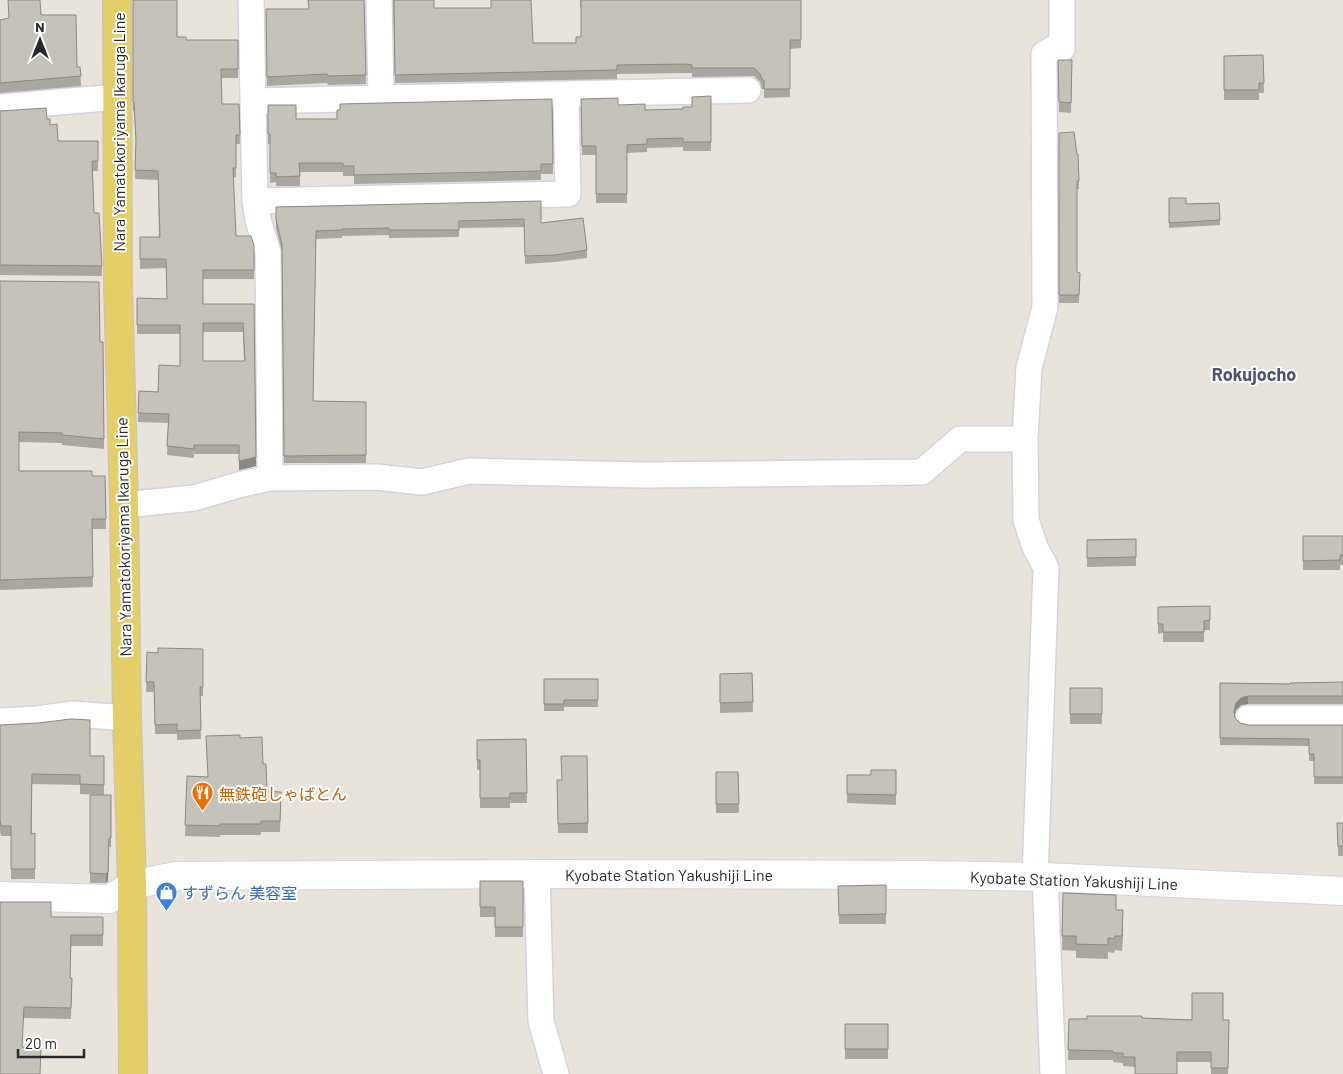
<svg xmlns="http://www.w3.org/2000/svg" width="1343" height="1074" font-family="Barlow,'Noto Sans JP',sans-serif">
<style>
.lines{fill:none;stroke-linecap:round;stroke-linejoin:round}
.street-casing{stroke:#d1d3e0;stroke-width:28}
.secondary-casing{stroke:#d1d3e0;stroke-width:30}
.primary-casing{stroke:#c3c3c3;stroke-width:30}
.street{stroke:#fff;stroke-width:25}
.secondary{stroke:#fff;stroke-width:28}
.primary{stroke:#e3ce67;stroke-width:28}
.wall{fill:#a9a7a0;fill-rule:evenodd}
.shaded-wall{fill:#8a8882}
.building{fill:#c5c2ba;stroke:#8a8882;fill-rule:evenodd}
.labels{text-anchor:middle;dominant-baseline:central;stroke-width:4;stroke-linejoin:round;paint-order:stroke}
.street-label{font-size:16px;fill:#282828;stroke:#fff}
.food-label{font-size:16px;fill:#c56008;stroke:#fff;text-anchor:start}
.shop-label{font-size:16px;fill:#366cbe;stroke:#fff;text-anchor:start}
.neighbourhood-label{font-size:18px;font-weight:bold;fill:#4d5274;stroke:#fff}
</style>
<rect width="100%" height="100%" fill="#e9e4db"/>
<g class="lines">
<defs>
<path id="street" d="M251,0L255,201L258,220L268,252L270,478
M379,0L381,98
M253,101L748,90
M0,107L117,97
M255,201L568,194L566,94
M124,505L194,498L242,484L270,478L376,477L422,482L469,471L644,475L922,472L960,439H1025
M1248,718H1343
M0,721L37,719L73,714L127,718
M537,874L541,1021L556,1074
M1045,877L1053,1074
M1035,878L1046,568L1035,547L1026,520L1025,439L1029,368L1045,307L1044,54L1052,49H1062V0"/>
<path id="secondary" d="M0,896L110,899L132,885L176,876L537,874L920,875L1045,877L1343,891"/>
<path id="primary" d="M117,0L118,284L124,505L127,718L132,885L133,1074"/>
</defs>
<use href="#street" class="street-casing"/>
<use href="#secondary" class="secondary-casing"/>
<use href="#primary" class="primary-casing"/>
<use href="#street" class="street"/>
<use href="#secondary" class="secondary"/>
<use href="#primary" class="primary"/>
</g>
<path class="wall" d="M133,0L177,37L186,40H238V78H221L222,104H239L240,144H236V177L233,178L236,236L254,245V279H203V304H254L256,466L239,470V454H194V458L167,455L168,423L138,422L139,391L158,392L180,366V334H137V298L167,299L166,268L140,269V237H159L158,180L135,179L136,144L134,111H133ZM203,332H243L244,361H203Z
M364,0L366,84L328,85L327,83L267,86L266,9H308Z
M393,0L434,8H491V0L533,43H576L581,37V7H580V0H801V48L790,49V97L764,98V89H762L760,82L754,76L692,77V73H686L617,74V79L395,83Z
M41,15L77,67H80L81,86L0,93V20Z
M1263,55L1264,93H1259V100H1224V56Z
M1058,60H1072L1071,113L1059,112Z
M711,96V151H683V147L647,148V152L627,153V203H596V155H582L581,99L645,110L683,109L692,107Z
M552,99L553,174H541V180L354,184V176H343V172H300V186H276V182L270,183V144H268V105L296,119H337Z
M0,111L47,119L58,141H98V171H93L94,213L102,266V276L0,275Z
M1059,133L1077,154H1078L1079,189H1077V272L1080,273L1079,303H1059Z
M1169,198L1186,204L1219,203L1220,225L1169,228Z
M541,201V223L587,250V258L555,262L525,264L524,227L459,228V237L389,238V235L342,236V238L316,239L313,401L366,402V463H284L282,252L276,228V207Z
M0,281L100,342H103L104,449L62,445V443L19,442V471L92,476H105L106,529H92L93,587L0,590Z
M1303,536H1343V565H1340V570H1303Z
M1136,539V566L1087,567V540Z
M1210,606V630H1204V642H1163V633L1158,634V607Z
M203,649V696H200L201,739L177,740V734H155L154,692H146L147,652L158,653Z
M752,673L753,712L720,713V674Z
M544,679H598V707H564V711H544Z
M1343,682V704H1248L1241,705L1236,710L1235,715V718L1240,723L1248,725H1343V784H1314V761H1309V746L1220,745V683L1290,684Z
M1070,688H1102V724H1070Z
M0,725L90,756H104V795H111V847H109L108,881L106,883H90V795H101L80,794V785L32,784V834L35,833V879H11V836H1L0,831Z
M240,738L263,764L267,791L281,803L280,832H261V835H220V837L185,836L187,776L207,777Z
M526,739L527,803H510V808H480V770H477V740Z
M587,756L588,833H558L557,780H562Z
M896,770V805L847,803V775H871Z
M716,772H738L739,813H716Z
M1337,823H1343V856H1338Z
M480,881H523V937H495V917H480Z
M886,885V924H839L838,886Z
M1063,893L1116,910L1123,925L1122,951L1115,950L1114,953L1108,952V959L1076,958V951L1062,950Z
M51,917H103V946H71L70,978H72L71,1019L24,1018L0,1074Z
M1142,1018L1192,1020H1229L1228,1074H1211V1062H1177L1135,1067L1123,1066V1063L1113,1062V1060H1068L1069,1019Z
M845,1024H888V1059H845Z"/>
<path class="shaded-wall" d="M256,457V466L239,470V461Z
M1248,696V704L1241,705L1236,710L1234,718V711L1236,703L1241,698Z
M109,838L108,881L106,883V874Z
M1123,910V925L1122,951V936Z"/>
<path class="building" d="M8,0H40L41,15H76L77,67H80L81,76L0,83V20L9,18Z
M133,0H177V37H186V40H238V69H221L222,104H239L240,135H236V168H233L236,236H251L254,245V270H203V304H254L256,457L239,461V445H194V449L167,446L169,414L138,413L139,391L158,392L159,365L180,366V325H137V298L167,299L166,259H140V237H160L158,171L135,170L136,140L134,102H133ZM203,323H243L245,361H203Z
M308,0H364L366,75L328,76L327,74L267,77L266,9H309Z
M394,0H434V8H491V0H531L533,43H576V37H581V0H801V40H790V89H764V80H762L760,74L754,68H692V65L686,64L617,65V70L395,75Z
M1263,55L1264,83H1259V90H1224V56Z
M1058,60H1072L1071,103L1059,102Z
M711,96V142H683V138L647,139V144L627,145V194H596V146H582L581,99L618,98V105L645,104V110L683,109V107H692V97Z
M552,99L553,164H541V171L354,175V166H343V163H299L300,176L276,177V173H270V134H268V105H296V119H337V110H340V104Z
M46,108L47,119H50V125L57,124L58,141H98V161H92L94,213H99L102,266L0,265V111Z
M1074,132L1077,154H1078L1079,181H1077V272L1080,273L1079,295H1059V133Z
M1169,198H1186V204L1219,203L1220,220L1169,223Z
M541,201V223L583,218L587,250L555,255L525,256L524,219L459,221V230H389V228L342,229V230L316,231L313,401L366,402V455L284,456L282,244L276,220V207Z
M0,281L99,282L100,342H103L104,439L62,435V433L19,432V471H92V476H105L106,519H92L93,577L0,580Z
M1303,536H1343V555H1340V560L1303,561Z
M1136,539V557L1087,558V540Z
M1210,606V620L1204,621V632H1163V624H1158V607Z
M158,648L203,649V687H200L201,730L177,731V724L155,725L154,682H146L147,652L158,653Z
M752,673L753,702L720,703V674Z
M544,679H598V700H564V704H544Z
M1343,682V696H1248L1241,698L1236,703L1234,711L1235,718L1240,723L1248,725H1343V777H1314V754H1309V739L1220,738V683L1290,684V683Z
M1070,688H1102V714H1070Z
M71,719L90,720V756H104V785L80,784V775L32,774L31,834L35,833V869H11V826H1L0,821V725L38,723Z
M240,735V738L262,737L263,764H266L267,791L281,792L280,821H261V824H220V826L185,825L187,776L208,777L206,736Z
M526,739L527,793H510V798H480V760H477V740Z
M561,756H587L588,823L558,824L557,780H562Z
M871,770H896V795L847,794V775H871Z
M716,772H738L739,804H716Z
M90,795H111V838H109L108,872L106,874L90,873Z
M1337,823H1343V846H1338Z
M480,881H523V927H495V907H480Z
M886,885V914L839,915L838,886Z
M1063,893L1116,895V910H1123L1122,936H1115L1114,939L1108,938V945L1076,944V936H1062Z
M0,902H51V917H103V935H71L70,978H72L71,1008L24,1007L22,1047H41L40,1074H0Z
M1192,993H1223V1020H1229L1228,1068H1211V1052H1177V1074H1135V1057H1123V1053H1113V1051L1068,1050L1069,1019H1087V1016H1142V1018L1192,1020Z
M845,1024H888V1049H845Z"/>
<defs>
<symbol id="restaurant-pin" viewBox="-11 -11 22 30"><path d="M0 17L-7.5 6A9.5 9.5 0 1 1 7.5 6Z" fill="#e8710a" stroke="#fff"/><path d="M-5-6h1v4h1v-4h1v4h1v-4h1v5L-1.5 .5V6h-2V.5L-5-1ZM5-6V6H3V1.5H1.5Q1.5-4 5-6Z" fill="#fff"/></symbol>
<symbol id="shop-pin" viewBox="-11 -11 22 30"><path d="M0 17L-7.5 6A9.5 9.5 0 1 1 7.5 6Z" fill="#3f7fe0" stroke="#fff"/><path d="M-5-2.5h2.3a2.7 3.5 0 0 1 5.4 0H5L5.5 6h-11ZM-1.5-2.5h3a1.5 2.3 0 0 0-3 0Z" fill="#fff"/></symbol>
</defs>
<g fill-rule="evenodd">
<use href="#restaurant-pin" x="190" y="780" width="25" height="34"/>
<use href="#shop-pin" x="154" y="880" width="25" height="34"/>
</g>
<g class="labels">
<g class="street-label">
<text transform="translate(118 132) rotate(-90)">Nara Yamatokoriyama Ikaruga Line</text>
<text transform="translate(123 537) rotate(-91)">Nara Yamatokoriyama Ikaruga Line</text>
<text x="669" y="874">Kyobate Station Yakushiji Line</text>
<text transform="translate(1074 880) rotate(2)">Kyobate Station Yakushiji Line</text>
</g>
<g class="food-label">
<text x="219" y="793">無鉄砲しゃばとん</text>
</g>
<g class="shop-label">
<text x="182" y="892">すずらん 美容室</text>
</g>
<g class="neighbourhood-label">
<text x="1254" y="374">Rokujocho</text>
</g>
</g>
<g transform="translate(40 40)" stroke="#ffffff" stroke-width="4" paint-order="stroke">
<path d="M0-4L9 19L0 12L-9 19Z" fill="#282828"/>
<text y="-8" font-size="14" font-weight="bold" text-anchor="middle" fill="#282828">N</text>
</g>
<path d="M18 1049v8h66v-8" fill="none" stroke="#282828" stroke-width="2.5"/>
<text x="25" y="1049" font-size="15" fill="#282828" stroke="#ffffff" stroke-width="4" paint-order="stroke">20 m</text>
</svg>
